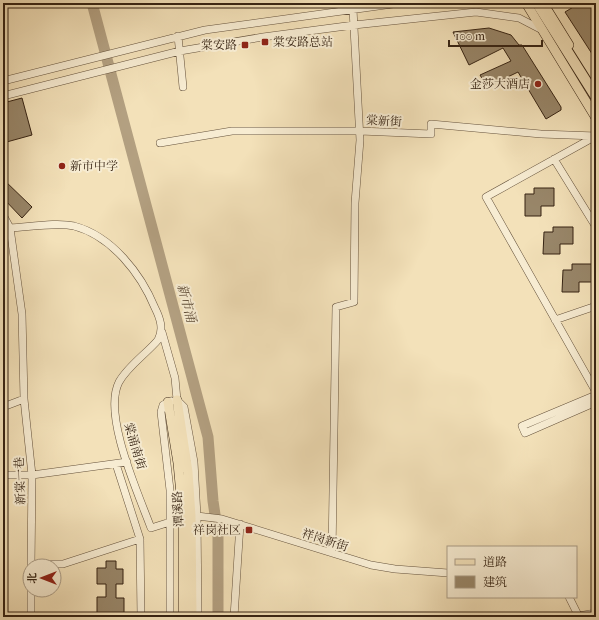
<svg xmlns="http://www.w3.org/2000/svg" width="599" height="620" font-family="'IM FELL French Canon','Noto Serif SC',serif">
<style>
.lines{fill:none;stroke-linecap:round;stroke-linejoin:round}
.river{stroke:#b3a081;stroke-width:11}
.building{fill:#988669;stroke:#362313}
.minor-casing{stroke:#65523c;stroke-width:8}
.major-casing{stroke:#362313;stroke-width:10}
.highway-casing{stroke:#362313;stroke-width:12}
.minor{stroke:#f7ecd2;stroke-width:7}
.major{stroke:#f3e1b9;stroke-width:9}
.highway{stroke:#f3e1b9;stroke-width:10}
.poi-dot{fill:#8f2418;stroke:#f7ecd2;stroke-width:1.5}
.labels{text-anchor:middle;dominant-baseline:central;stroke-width:4;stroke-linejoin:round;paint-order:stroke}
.poi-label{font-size:12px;fill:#362313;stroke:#f7ecd2;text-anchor:end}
.street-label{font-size:12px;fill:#362313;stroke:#f7ecd2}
.water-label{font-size:13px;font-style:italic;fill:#624f3a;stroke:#f7ecd2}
</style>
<rect width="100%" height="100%" fill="#f3e1b9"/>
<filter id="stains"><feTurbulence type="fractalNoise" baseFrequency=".005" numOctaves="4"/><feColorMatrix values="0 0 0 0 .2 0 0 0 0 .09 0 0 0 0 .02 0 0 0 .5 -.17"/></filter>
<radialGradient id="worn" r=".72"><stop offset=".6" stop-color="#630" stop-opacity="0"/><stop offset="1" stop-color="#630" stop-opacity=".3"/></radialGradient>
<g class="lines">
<path class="river" d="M92,3L208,437L213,501L218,535V617"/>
</g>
<path class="building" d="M580,3H596V60L565,12Z
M489,28L511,35L519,45H522L561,107V110L546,119L518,72L487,87L480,75L511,61L503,48L469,65L453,32Z
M22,98L32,135L3,143V103Z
M3,179L32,207L22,218L3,198Z
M534,188H554V206H541V216H525V194H534Z
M553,227H573V244H560V254H543L544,232H553Z
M572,264H592V282H579V292H562L563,270H572Z
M106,561H116V569H123V584H116V598H124V613H116V617H106V613H97V597H106V584H97V568H106Z"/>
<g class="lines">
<defs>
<path id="minor" d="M178,36L183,87
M3,81L205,30L400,3
M3,96L180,51L263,37L354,25L476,12L519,18L542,30
M596,136L486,197L596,392
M160,143L232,131H360L431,134V124L541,134L596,136
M554,159L596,227
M3,215L10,228L22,314L24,399L32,475L31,566
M10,228C29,227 57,222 74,226C112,236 141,274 155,308C160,318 164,329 158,340C146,354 128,366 119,382C102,415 139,495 151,528L170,522
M555,320L596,306
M162,332L175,378L177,400
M596,395L522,426L525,433L596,402
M177,400L184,407L194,462L197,516L198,617
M3,407L24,399
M116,464L140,539L141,617
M3,475H32L127,462
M197,516L222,519L371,565L395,569L448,573
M332,553L336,307L354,302L355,203L360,140L353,9
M31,564H63L140,539
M31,590V617
M569,597L579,617
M578,616L596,613
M170,617V490L161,412L163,405L171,401
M234,617L240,524"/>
<path id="major" d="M526,3L596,118
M543,3L569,45
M177,400L188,472L191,516L192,617
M168,402L178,463L183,515V617"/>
<path id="highway" d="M537,3L596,97"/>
</defs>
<use href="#minor" class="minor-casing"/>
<use href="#major" class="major-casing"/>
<use href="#highway" class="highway-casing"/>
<use href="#minor" class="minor"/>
<use href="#major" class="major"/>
<use href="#highway" class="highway"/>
</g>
<g class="poi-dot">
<rect x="261" y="38" width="8" height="8" rx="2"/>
<rect x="241" y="41" width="8" height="8" rx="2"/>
<circle cx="538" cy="84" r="4"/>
<circle cx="62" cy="166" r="4"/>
<rect x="245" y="526" width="8" height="8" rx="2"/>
</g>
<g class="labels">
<g class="poi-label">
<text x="273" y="42" text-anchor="start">棠安路总站</text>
<text x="237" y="45">棠安路</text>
<text x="530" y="84">金莎大酒店</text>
<text x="70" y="166" text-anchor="start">新市中学</text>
<text x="241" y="530">祥岗社区</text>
</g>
<g class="street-label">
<text transform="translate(384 121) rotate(3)">棠新街</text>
<text transform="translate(135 446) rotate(73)">棠涌南街</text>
<text transform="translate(20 481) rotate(-92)">新棠一巷</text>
<text transform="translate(178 509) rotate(-93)">潭溪路</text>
<text transform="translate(325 540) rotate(18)">祥岗新街</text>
</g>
<g class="water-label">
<text transform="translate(187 303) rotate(75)">新市涌</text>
</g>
</g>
<rect width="599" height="620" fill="none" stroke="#f3e1b9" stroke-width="16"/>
<rect x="4" y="4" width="591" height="612" fill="none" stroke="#362313" stroke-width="2"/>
<rect x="8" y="8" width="583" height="604" fill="none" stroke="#362313"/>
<rect x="447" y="546" width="130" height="52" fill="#f7ecd2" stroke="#aa9c86"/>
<rect x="455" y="559" width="20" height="6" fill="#f3e1b9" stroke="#aa9c86"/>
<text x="483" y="566" font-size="12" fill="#362313">道路</text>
<rect x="455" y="576" width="20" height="12" fill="#988669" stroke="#aa9c86"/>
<text x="483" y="586" font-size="12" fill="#362313">建筑</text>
<g transform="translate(42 578) rotate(270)"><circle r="19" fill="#f7ecd2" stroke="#aa9c86"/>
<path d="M0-3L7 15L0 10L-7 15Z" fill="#8f2418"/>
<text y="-6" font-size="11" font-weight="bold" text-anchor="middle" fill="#362313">北</text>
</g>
<path d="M449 40v6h93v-6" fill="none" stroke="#362313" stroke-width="2"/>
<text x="455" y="40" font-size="12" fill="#362313" stroke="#f7ecd2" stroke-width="3" paint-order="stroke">100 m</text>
<rect width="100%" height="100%" filter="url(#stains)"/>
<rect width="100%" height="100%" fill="url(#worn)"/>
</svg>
